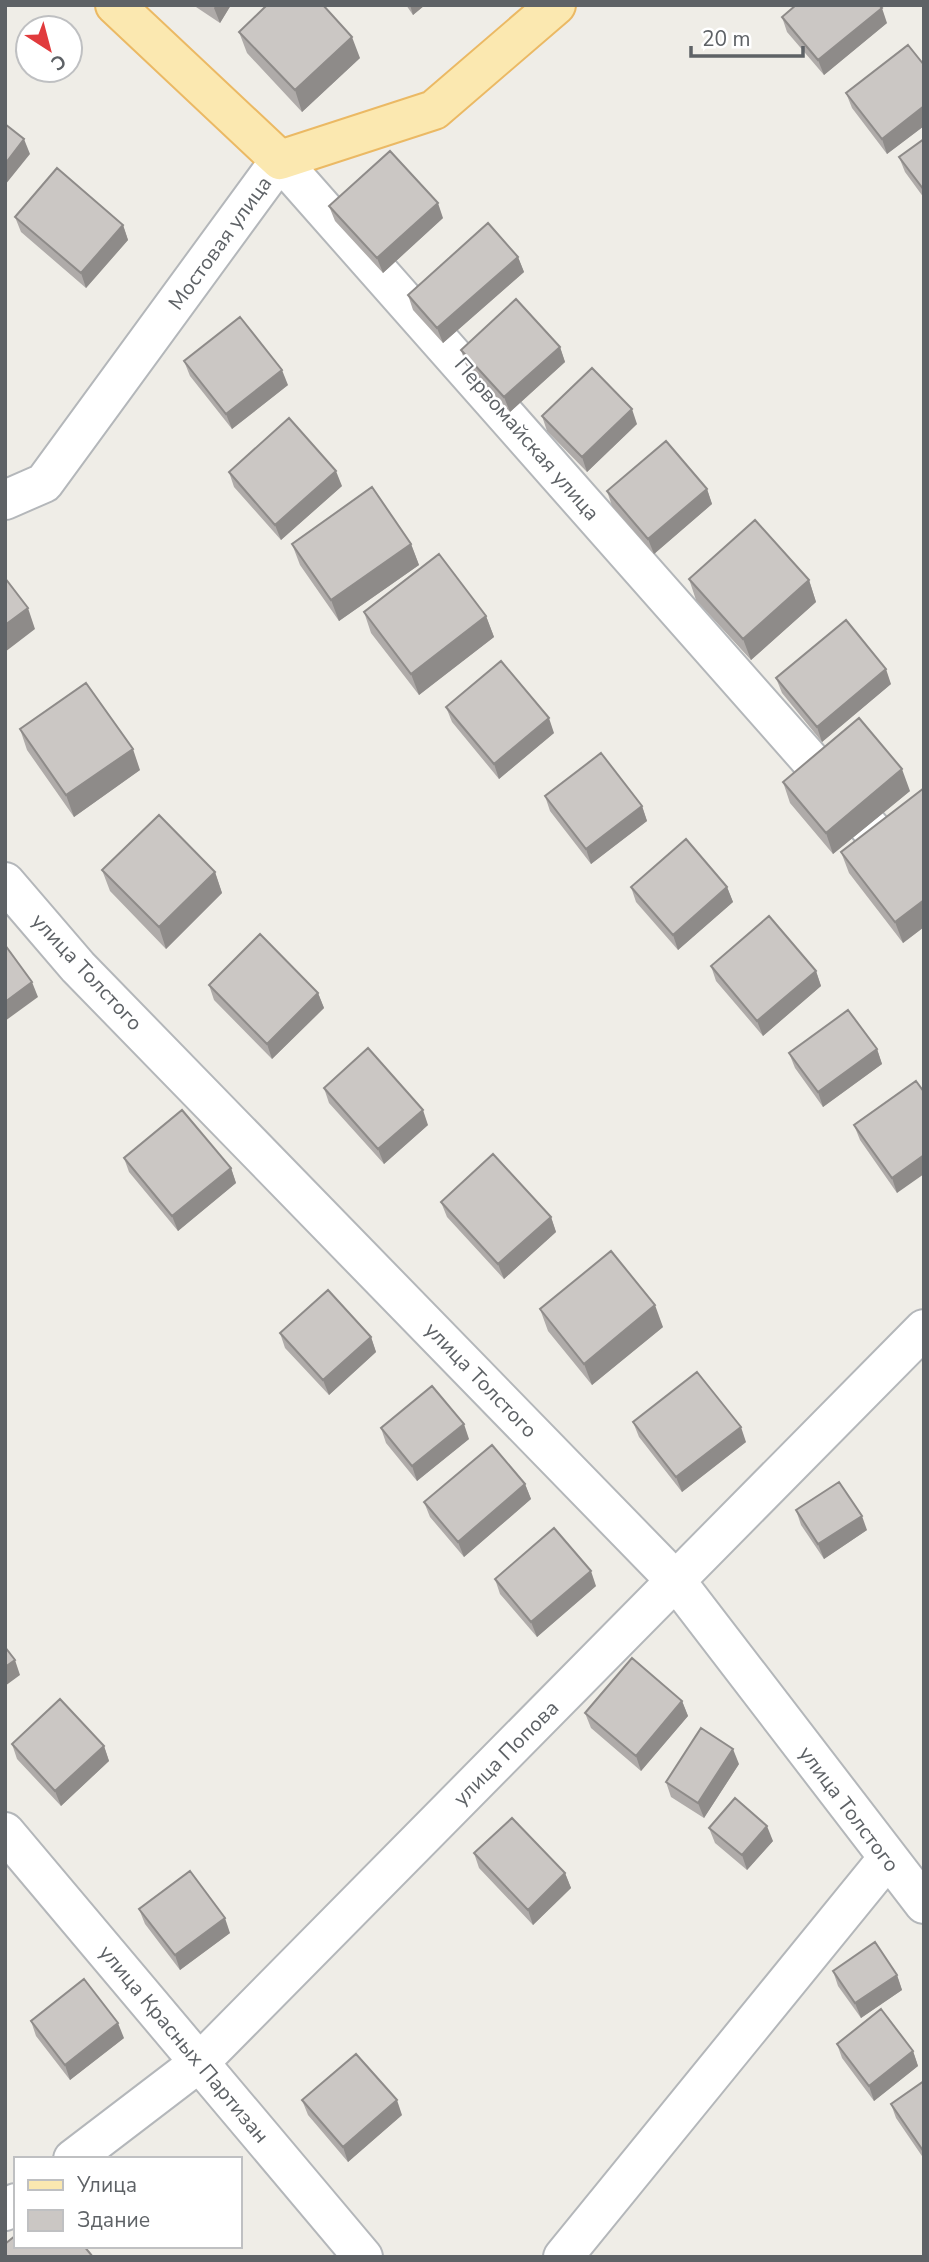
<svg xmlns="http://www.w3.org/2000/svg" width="929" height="2262" font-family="'Nunito Sans',sans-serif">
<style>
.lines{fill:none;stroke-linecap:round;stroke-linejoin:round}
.minor-casing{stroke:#b4b7ba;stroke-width:42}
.major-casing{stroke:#ebb964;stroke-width:42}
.minor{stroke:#fff;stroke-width:38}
.major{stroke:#fbe8b0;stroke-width:38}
.wall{fill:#afaba9}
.shaded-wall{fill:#8e8b89}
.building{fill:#cbc7c4;stroke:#8e8b89;stroke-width:2}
.labels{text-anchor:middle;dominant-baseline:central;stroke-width:5;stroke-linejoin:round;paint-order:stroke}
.street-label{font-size:21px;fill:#5e6266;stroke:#fff}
</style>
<rect width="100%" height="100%" fill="#efede7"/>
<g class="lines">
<defs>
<path id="minor" d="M5,500L44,483L280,160L924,889
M5,882L78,967L676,1581L924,1904
M5,1832L363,2257
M73,2159L200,2062L924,1329
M5,2211L16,2203
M563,2257L887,1859"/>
<path id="major" d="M115,5L280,160L434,110L556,5"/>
</defs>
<use href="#minor" class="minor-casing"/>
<use href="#major" class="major-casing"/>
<use href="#minor" class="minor"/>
<use href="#major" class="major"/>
</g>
<path class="wall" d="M193,5H231L220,23Z
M406,5H425L413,15Z
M782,17L887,23L824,75L787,32Z
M239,32L360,58L302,112L247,53Z
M924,65V126L887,154L852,108L846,93Z
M924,139V198L905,172L899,157Z
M329,206L443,218L383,273L335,221Z
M15,217L123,225L128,240L86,288L21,232Z
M518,257L524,272L443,343L413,310L408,295Z
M560,347L565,362L510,412L466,365L461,350Z
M184,361L288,385L232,429L190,376Z
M542,416L637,424L587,472L547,431Z
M229,472L342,486L281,540L234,487Z
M707,489L712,504L654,554L612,506L607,491Z
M292,544H411L419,565L339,621L300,565Z
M689,579L809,580L816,602L751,660L696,600Z
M364,612L486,616L494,637L419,695L371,633Z
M776,678L891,684L822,742L782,693Z
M446,707L554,733L499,779L452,722Z
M20,729L140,770L74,817L27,750Z
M783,782L910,791L833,854L790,803Z
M924,788V927L903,943L849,873L841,852Z
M545,796L642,806L647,821L591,864L550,811Z
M102,870L215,872L222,893L166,949L110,891Z
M631,887H727L733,902L678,950L636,902Z
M711,966L816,971L821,986L763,1036L716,981Z
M209,985L318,993L324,1008L272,1059L214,1000Z
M877,1049L882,1064L823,1107L795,1068L789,1053Z
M324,1088L428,1125L384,1164L329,1103Z
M924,1092L897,1193L860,1140L854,1125Z
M124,1158L231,1168L236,1183L178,1231L129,1172Z
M441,1202L551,1217L556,1232L504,1279L447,1217Z
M540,1309L663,1327L592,1385L548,1331Z
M280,1333L371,1337L376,1352L329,1395L285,1348Z
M633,1422L746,1442L682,1492L639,1437Z
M381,1428L469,1439L417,1481L386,1443Z
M525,1484L531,1499L464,1557L430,1517L424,1502Z
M796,1510L867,1530L824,1559L801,1525Z
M495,1579L596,1586L537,1637L500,1594Z
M682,1701L688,1716L641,1771L591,1728L585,1713Z
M12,1744L104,1746L109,1761L61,1806L17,1759Z
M739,1764L704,1818L671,1797L666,1782Z
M709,1828L773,1841L747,1870L715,1843Z
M474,1853L565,1873L571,1888L533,1925L479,1868Z
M139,1909L230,1933L180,1970L145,1924Z
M833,1971L897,1975L902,1990L861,2018L838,1986Z
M31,2021L124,2038L70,2080L36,2036Z
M837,2044L913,2051L918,2066L874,2101L842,2058Z
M924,2081V2159L896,2118L891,2104Z
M302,2100L402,2115L348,2162L308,2115Z"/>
<path class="shaded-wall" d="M216,5H231L220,23L214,8Z
M410,5H425L413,15Z
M882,8L887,23L824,75L818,60Z
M352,37L360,58L302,112L295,90Z
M924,106V126L887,154L882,139Z
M24,139L30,154L5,185V164Z
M438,203L443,218L383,273L377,258Z
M123,225L128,240L86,288L81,273Z
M518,257L524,272L443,343L437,328Z
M560,347L565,362L510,412L504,397Z
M282,370L288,385L232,429L226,414Z
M632,409L637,424L587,472L582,457Z
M336,471L342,486L281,540L275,525Z
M707,489L712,504L654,554L648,539Z
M411,544L419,565L339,621L331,600Z
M809,580L816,602L751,660L743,639Z
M28,608L35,629L5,652V625Z
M486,616L494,637L419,695L411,674Z
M886,669L891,684L822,742L817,727Z
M549,718L554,733L499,779L494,764Z
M133,749L140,770L74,817L66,795Z
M902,769L910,791L833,854L826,833Z
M642,806L647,821L591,864L586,849Z
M215,872L222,893L166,949L159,927Z
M727,887L733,902L678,950L673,935Z
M924,900V927L903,943L895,922Z
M816,971L821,986L763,1036L757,1021Z
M32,982L38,997L5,1021V1002Z
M318,993L324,1008L272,1059L267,1044Z
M877,1049L882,1064L823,1107L818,1092Z
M423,1110L428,1125L384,1164L378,1149Z
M924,1155V1174L897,1193L892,1178Z
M231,1168L236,1183L178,1231L172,1216Z
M551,1217L556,1232L504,1279L498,1264Z
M655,1305L663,1327L592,1385L584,1364Z
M371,1337L376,1352L329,1395L323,1380Z
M464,1424L469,1439L417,1481L412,1466Z
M741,1427L746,1442L682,1492L676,1477Z
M525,1484L531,1499L464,1557L458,1542Z
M862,1516L867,1530L824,1559L818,1544Z
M591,1571L596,1586L537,1637L531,1622Z
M15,1660L20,1675L5,1686V1667Z
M682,1701L688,1716L641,1771L636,1756Z
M104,1746L109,1761L61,1806L55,1791Z
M733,1749L739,1764L704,1818L698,1803Z
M767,1826L773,1841L747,1870L742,1855Z
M565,1873L571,1888L533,1925L528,1910Z
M225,1918L230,1933L180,1970L175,1955Z
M897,1975L902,1990L861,2018L855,2003Z
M118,2023L124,2038L70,2080L65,2065Z
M913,2051L918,2066L874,2101L869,2086Z
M397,2100L402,2115L348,2162L343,2147Z"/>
<path class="building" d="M267,5H323L352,37L295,90L239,32Z
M796,5H879L882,8L818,60L782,17Z
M908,45L924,65V106L882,139L846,93Z
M5,124L24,139L5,164Z
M924,139V190L899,157Z
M390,151L438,203L377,258L329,206Z
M57,168L123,225L81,273L15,217Z
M488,223L518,257L437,328L408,295Z
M516,299L560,347L504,397L461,350Z
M240,317L282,370L226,414L184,361Z
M592,368L632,409L582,457L542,416Z
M289,418L336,471L275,525L229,472Z
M666,441L707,489L648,539L607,491Z
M372,487L411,544L331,600L292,544Z
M755,520L809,580L743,639L689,579Z
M439,554L486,616L411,674L364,612Z
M5,578L28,608L5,625Z
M846,620L886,669L817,727L776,678Z
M501,661L549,718L494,764L446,707Z
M86,683L133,749L66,795L20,729Z
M859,718L902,769L826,833L783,782Z
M601,753L642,806L586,849L545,796Z
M924,788V900L895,922L841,852Z
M159,815L215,872L159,927L102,870Z
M686,839L727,887L673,935L631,887Z
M769,916L816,971L757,1021L711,966Z
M260,934L318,993L267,1044L209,985Z
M5,945L32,982L5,1002Z
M848,1010L877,1049L818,1092L789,1053Z
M368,1048L423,1110L378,1149L324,1088Z
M916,1081L924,1092V1155L892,1178L854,1125Z
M182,1110L231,1168L172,1216L124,1158Z
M493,1154L551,1217L498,1264L441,1202Z
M611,1251L655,1305L584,1364L540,1309Z
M328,1290L371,1337L323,1380L280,1333Z
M697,1372L741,1427L676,1477L633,1422Z
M432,1386L464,1424L412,1466L381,1428Z
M492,1445L525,1484L458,1542L424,1502Z
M839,1482L862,1516L818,1544L796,1510Z
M554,1528L591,1571L531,1622L495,1579Z
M5,1647L15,1660L5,1667Z
M632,1658L682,1701L636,1756L585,1713Z
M60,1699L104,1746L55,1791L12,1744Z
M701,1728L733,1749L698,1803L666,1782Z
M735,1798L767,1826L742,1855L709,1828Z
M512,1818L565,1873L528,1910L474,1853Z
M190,1871L225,1918L175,1955L139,1909Z
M875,1942L897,1975L855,2003L833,1971Z
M84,1979L118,2023L65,2065L31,2021Z
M881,2009L913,2051L869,2086L837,2044Z
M356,2054L397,2100L343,2147L302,2100Z
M924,2081V2152L891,2104Z
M16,2235V2246H84L93,2257H5V2244Z"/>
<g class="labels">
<g class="street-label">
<text transform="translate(220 243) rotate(-54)">Мостовая улица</text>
<text transform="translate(527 439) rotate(49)">Первомайская улица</text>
<text transform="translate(87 972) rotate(47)">улица Толстого</text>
<text transform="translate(481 1380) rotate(46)">улица Толстого</text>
<text transform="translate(506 1753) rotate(-45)">улица Попова</text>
<text transform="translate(849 1809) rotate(53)">улица Толстого</text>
<text transform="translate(184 2044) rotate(50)">улица Красных Партизан</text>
</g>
</g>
<rect width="929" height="2262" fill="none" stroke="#5e6266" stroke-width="14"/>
<rect x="14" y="2157" width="228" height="91" fill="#ffffff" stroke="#bfc0c2" stroke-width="2"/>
<rect x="28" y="2180" width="35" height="10" fill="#fbe8b0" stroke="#bfc0c2" stroke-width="2"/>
<text x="77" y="2192" font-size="21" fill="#5e6266">Улица</text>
<rect x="28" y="2210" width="35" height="21" fill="#cbc7c4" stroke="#bfc0c2" stroke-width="2"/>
<text x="77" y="2227" font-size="21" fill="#5e6266">Здание</text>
<g transform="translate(49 49) rotate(144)"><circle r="33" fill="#ffffff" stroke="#bfc0c2" stroke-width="2"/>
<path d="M0-5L12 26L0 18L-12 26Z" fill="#e13b3d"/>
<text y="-10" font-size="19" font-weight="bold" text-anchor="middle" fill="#5e6266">С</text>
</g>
<path d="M691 46v10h112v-10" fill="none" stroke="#5e6266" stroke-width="3.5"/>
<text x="702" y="46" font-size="21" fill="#5e6266" stroke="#ffffff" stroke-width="5" paint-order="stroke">20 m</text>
</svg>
